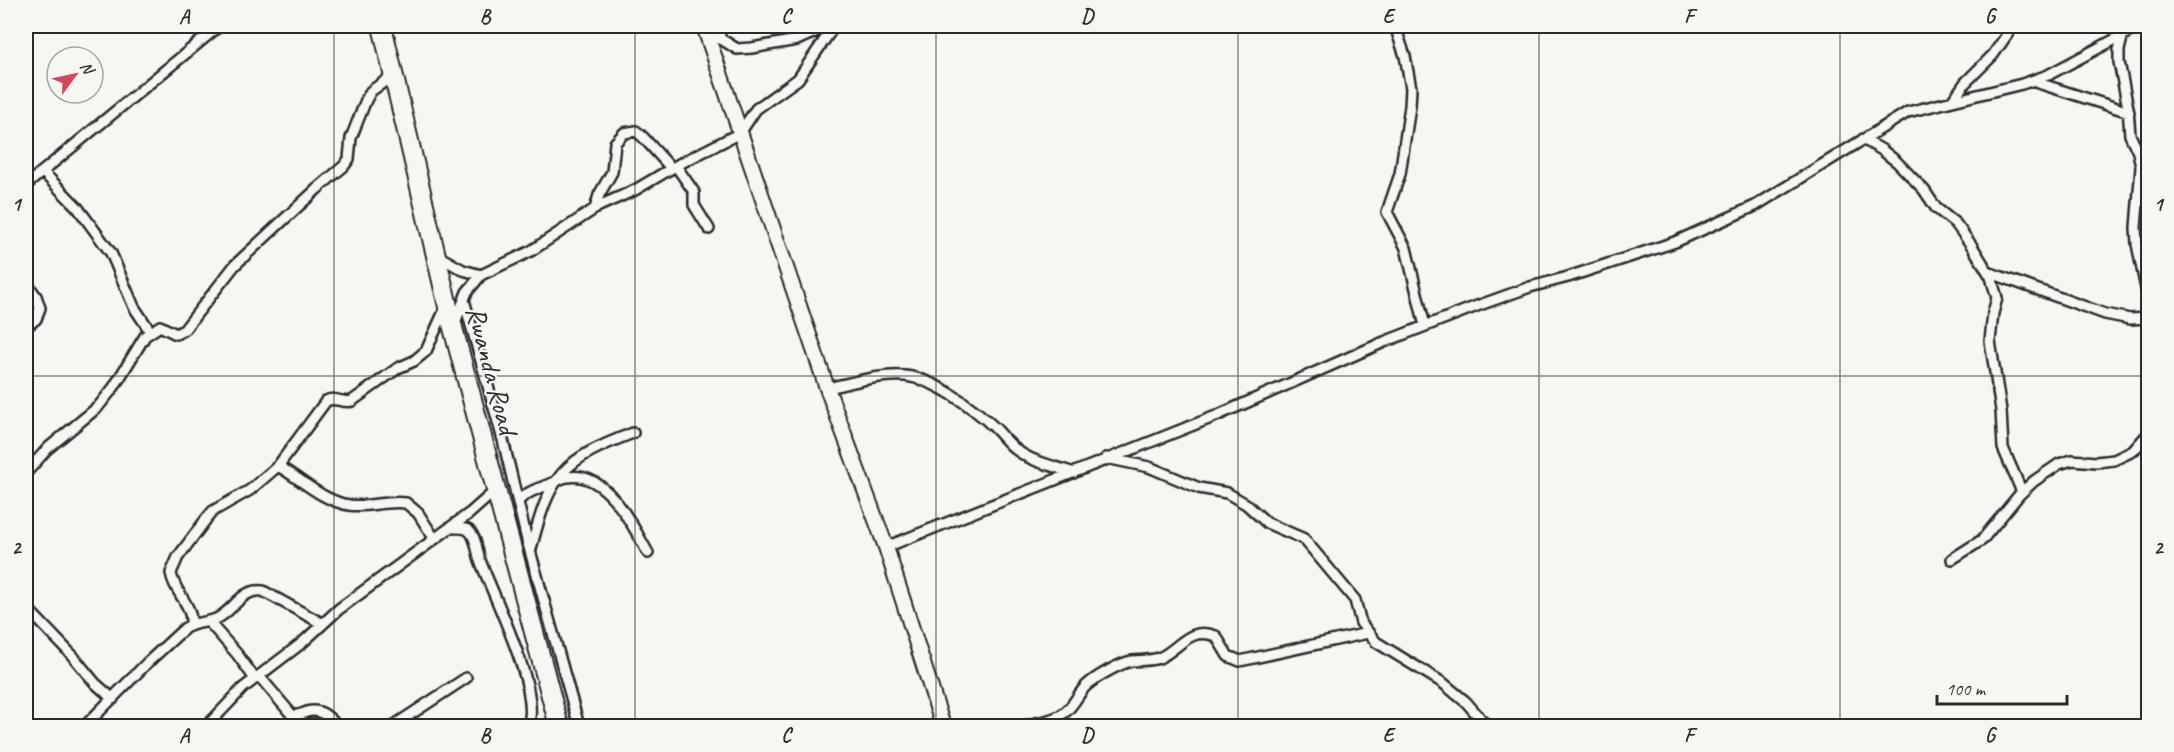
<svg xmlns="http://www.w3.org/2000/svg" width="2174" height="752" font-family="Caveat,sans-serif">
<style>
.lines{fill:none;stroke-linecap:round;stroke-linejoin:round}
.street-casing{stroke:#2b2b2b;stroke-width:14}
.secondary-casing{stroke:#2b2b2b;stroke-width:18}
.highway-casing{stroke:#2b2b2b;stroke-width:22}
.street{stroke:#f6f6f2;stroke-width:9}
.secondary{stroke:#f6f6f2;stroke-width:14}
.highway{stroke:#f6f6f2;stroke-width:18}
.grid{fill:none;stroke:#2b2b2b;stroke-width:1.5;stroke-opacity:0.55}
.labels{text-anchor:middle;dominant-baseline:central;stroke-width:4.5;stroke-linejoin:round;paint-order:stroke}
.street-label{font-size:28px;fill:#2b2b2b;stroke:#f6f6f2}
.neatline{fill:none;stroke:#2b2b2b;stroke-width:2}
.grid-label{font-size:20px;text-anchor:middle;font-weight:bold;fill:#2b2b2b}
</style>
<rect width="100%" height="100%" fill="#f6f6f2"/>
<filter id="ink" filterUnits="userSpaceOnUse"><feTurbulence type="fractalNoise" baseFrequency=".0167" numOctaves="2"/><feDisplacementMap in="SourceGraphic" scale="12" xChannelSelector="R" yChannelSelector="G"/><feConvolveMatrix kernelMatrix="1 2 1 2 8 2 1 2 1" color-interpolation-filters="sRGB"/></filter>
<g filter="url(#ink)">
<g class="lines">
<defs>
<path id="street" d="M716,26L721,39
M1395,26L1405,56L1411,88L1410,106L1400,174L1387,212L1406,248L1425,326
M2124,30L2119,50V62L2128,108L2130,135L2138,152L2141,167L2136,227L2137,244L2148,299
M709,39H721L737,49L752,48L797,40L829,26
M2032,81L2129,112
M1953,100L1965,83L1993,55L2013,26
M1863,139L1882,150L1897,162L1924,190L1936,208L1956,224L1972,246L1991,277L1997,298L1993,313L1990,341L2001,410L2003,448L2022,492
M676,166L694,192V205L709,229
M43,172L78,208L111,253L134,307L150,331
M26,185L219,26
M595,209L599,195L612,172L615,143L624,133L636,131L643,137L671,168
M438,256L463,270L481,275L531,251L599,206L635,190L679,164L740,133L756,109L798,79L834,26
M1988,272L2105,314L2130,319L2148,318
M26,282L36,296L40,308L36,319L26,327
M464,300L503,440L527,540L579,726
M455,323L467,292L481,275
M827,388C852,383 879,374 905,376C935,379 974,408 995,428C1003,436 1009,445 1018,451C1034,463 1055,466 1074,473
M1106,458L1149,467L1199,488L1227,493L1246,504L1267,523L1304,539L1355,600L1361,623L1376,642L1443,683L1466,702L1487,726
M278,466C300,478 322,501 349,505C368,508 387,500 406,503L418,513L434,538
M26,473L47,449L98,407L114,387L145,336L160,326L176,334L184,330L235,265L317,189L344,166L349,159L351,138L366,100L371,91L394,75
M518,501C528,491 538,489 550,484C556,482 562,477 568,477C606,470 633,526 648,553
M450,528C455,528 463,527 468,530C476,535 477,552 480,560C493,596 542,691 528,726
M886,547L1216,416L1384,342L1477,306L1530,287L1568,277L1675,242L1755,206L1908,112L2022,84L2048,75L2140,26
M531,549C550,474 562,460 633,433
M1952,559L1982,540L2019,495L2034,481L2059,464L2072,460L2096,462L2114,460L2133,451L2148,434
M26,607L72,655L95,683L113,699
M208,621L237,654L255,679
M191,625C193,604 174,593 171,573L178,557L207,518L213,511L250,490L278,466L326,401C334,396 343,404 352,401L398,368L414,361L426,351L446,307
M259,676L292,715C299,716 301,714 307,712C320,708 329,717 337,726
M85,726L147,663L185,628C195,622 206,623 216,619C234,611 241,588 263,591L323,624
M207,726L243,688L302,643L339,609L470,513L496,490
M393,726L466,678
M1025,726C1038,721 1052,722 1064,713C1074,706 1078,693 1087,685C1096,677 1120,663 1132,661C1140,660 1150,661 1159,658C1180,649 1188,626 1216,636L1228,656L1240,661L1368,633
M1473,726L1478,715"/>
<path id="secondary" d="M704,26L827,388L886,547L943,726"/>
<path id="highway" d="M382,26L453,328L559,726"/>
</defs>
<use href="#street" class="street-casing"/>
<use href="#secondary" class="secondary-casing"/>
<use href="#highway" class="highway-casing"/>
<use href="#street" class="street"/>
<use href="#secondary" class="secondary"/>
<use href="#highway" class="highway"/>
</g>
</g>
<path class="grid" d="M334,26V726M635,26V726M936,26V726M1238,26V726M1539,26V726M1840,26V726M26,376H2148"/>
<g class="labels">
<g class="street-label">
<text transform="translate(492 370) rotate(75)">Rwanda Road</text>
</g>
</g>
<rect width="2174" height="752" fill="none" stroke="#f6f6f2" stroke-width="66"/>
<g transform="translate(75 75) rotate(57)"><circle r="28" fill="#f6f6f2" stroke="#a5a5a2" stroke-width="1.5"/>
<path d="M0-4.5L10 22L0 15L-10 22Z" fill="#d1495b"/>
<text y="-9" font-size="16" font-weight="bold" text-anchor="middle" fill="#2b2b2b">N</text>
</g>
<path d="M1937 695v9h130v-9" fill="none" stroke="#2b2b2b" stroke-width="3"/>
<text x="1946" y="695" font-size="18" fill="#2b2b2b" stroke="#f6f6f2" stroke-width="4.5" paint-order="stroke">100 m</text>
<rect x="33" y="33" width="2108" height="686" class="neatline"/>
<g class="grid-label">
<text x="184" y="23">A</text>
<text x="485" y="23">B</text>
<text x="786" y="23">C</text>
<text x="1087" y="23">D</text>
<text x="1388" y="23">E</text>
<text x="1689" y="23">F</text>
<text x="1990" y="23">G</text>
<text x="16" y="211">1</text>
<text x="2158" y="211">1</text>
<text x="16" y="554">2</text>
<text x="2158" y="554">2</text>
<text x="184" y="742">A</text>
<text x="485" y="742">B</text>
<text x="786" y="742">C</text>
<text x="1087" y="742">D</text>
<text x="1388" y="742">E</text>
<text x="1689" y="742">F</text>
<text x="1990" y="742">G</text>
</g>
</svg>
